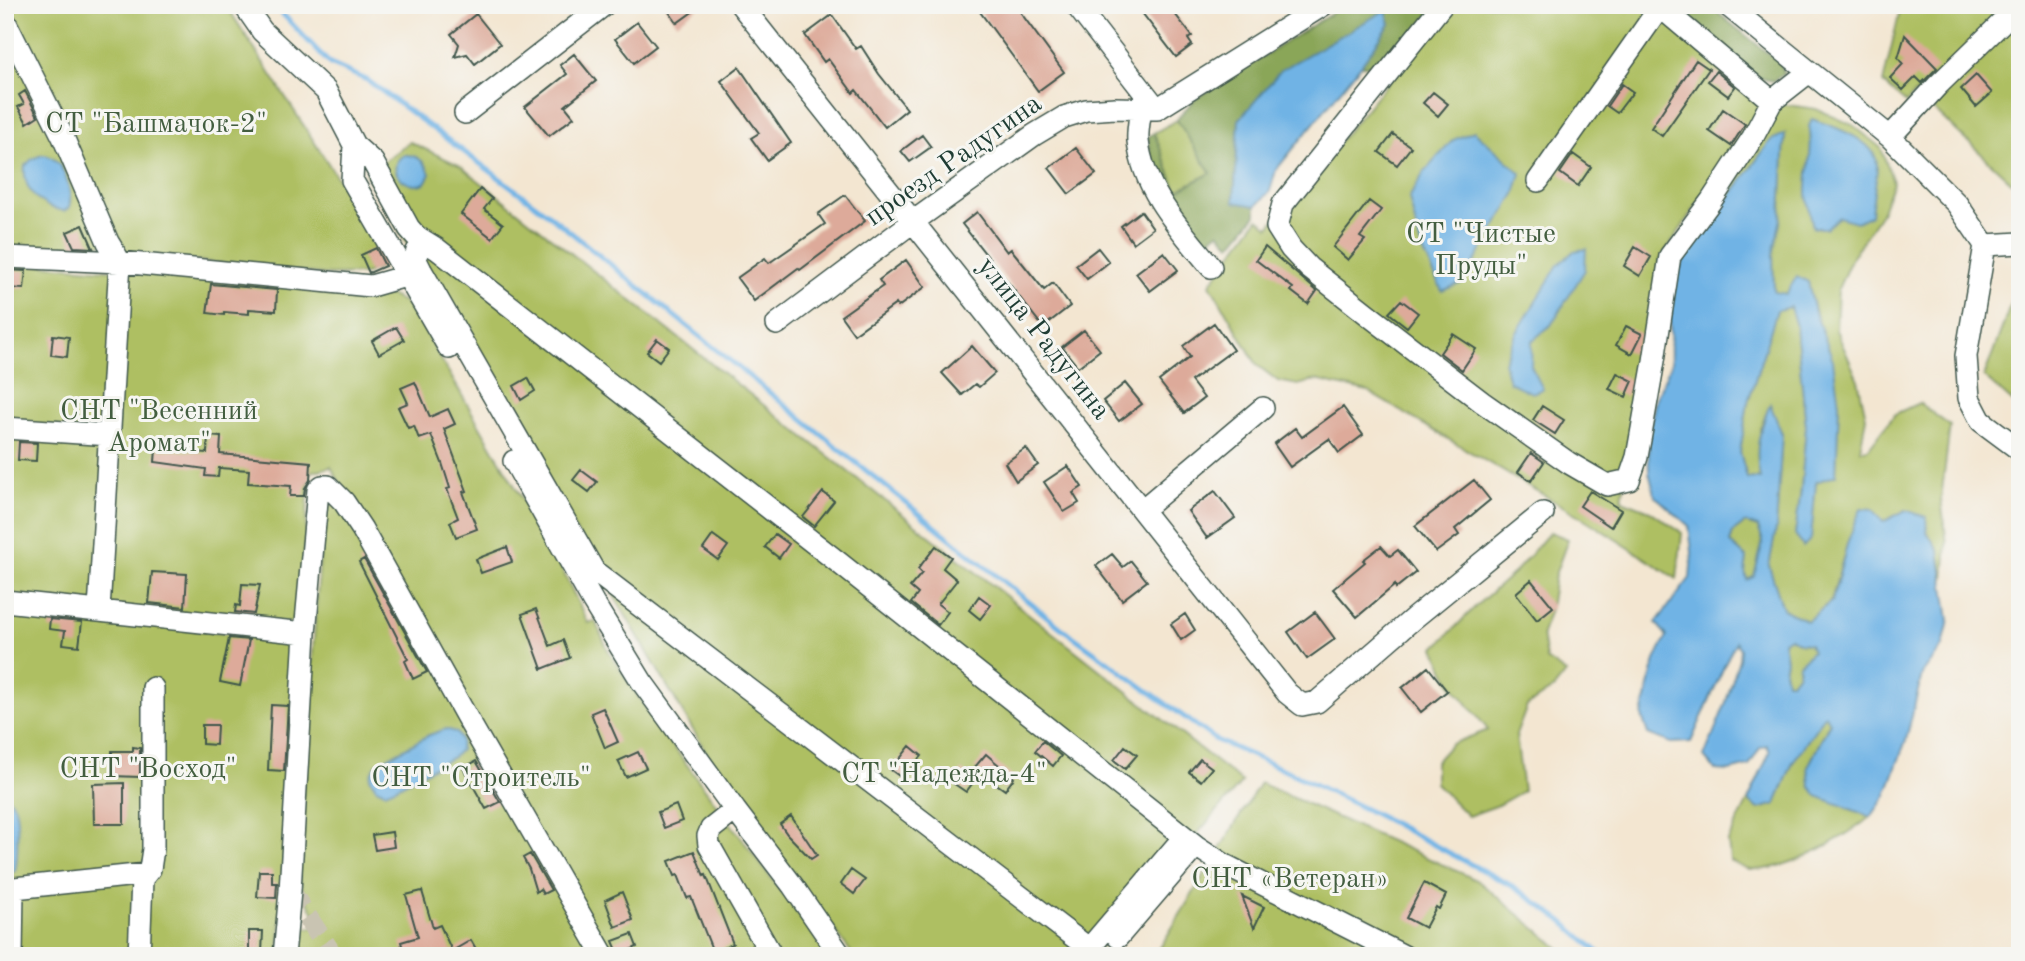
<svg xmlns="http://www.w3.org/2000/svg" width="2025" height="961" font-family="'Old Standard TT',serif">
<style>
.green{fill:#aebf62;stroke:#667e4b;stroke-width:2}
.forest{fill:#8aa658;stroke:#547246;stroke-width:2}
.water{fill:#70b3e5;stroke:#48788c;stroke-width:2;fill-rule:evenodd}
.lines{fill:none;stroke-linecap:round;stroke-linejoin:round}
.stream{stroke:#70b3e5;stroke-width:5}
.building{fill:#ddaa9a}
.minor-tunnel{stroke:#c9c4b2;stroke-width:21;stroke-dasharray:21 10;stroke-linecap:butt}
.minor-casing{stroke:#3f564c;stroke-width:24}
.minor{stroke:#fff;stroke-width:21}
.labels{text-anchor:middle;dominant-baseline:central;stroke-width:6;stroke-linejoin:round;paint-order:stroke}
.park-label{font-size:28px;fill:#435e40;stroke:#f6f6f2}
.street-label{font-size:28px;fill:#1f3d34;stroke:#f6f6f2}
</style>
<rect width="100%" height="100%" fill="#f6f6f2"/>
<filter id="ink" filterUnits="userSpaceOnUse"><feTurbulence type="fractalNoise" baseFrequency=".0143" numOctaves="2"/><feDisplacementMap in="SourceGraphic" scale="14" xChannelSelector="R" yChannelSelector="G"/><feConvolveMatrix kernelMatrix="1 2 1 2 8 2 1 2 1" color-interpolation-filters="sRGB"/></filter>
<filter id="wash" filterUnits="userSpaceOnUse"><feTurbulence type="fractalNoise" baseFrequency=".00686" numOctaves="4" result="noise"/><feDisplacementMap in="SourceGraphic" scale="28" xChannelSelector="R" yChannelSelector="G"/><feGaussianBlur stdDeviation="1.57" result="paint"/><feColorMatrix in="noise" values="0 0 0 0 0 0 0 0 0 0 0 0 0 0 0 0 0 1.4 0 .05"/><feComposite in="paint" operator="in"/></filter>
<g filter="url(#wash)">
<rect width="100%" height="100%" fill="#f3e6d1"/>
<path class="green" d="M5,5H226L362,216L385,266L366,274L330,275L123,253L115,238L93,248L75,250L5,247Z
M1451,5H1649L1655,24L1669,22L1757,96L1759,111L1660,260L1622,500L1650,511L1682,533L1677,579L1586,520L1368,392L1316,380L1298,385L1278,381L1257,365L1210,284L1258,219L1269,227Z
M1903,5H2020V190L1916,93L1906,103L1883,83L1900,10Z
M1781,104L1816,109L1853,125L1881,148L1893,182L1881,213L1852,257L1838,289L1836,330L1858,380L1866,417L1860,450L1868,449L1895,414L1919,403L1950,426L1941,499L1947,544L1944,580L1939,551L1927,532L1906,510L1883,522L1873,509L1848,541L1831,601L1807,621L1783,609L1769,566L1776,529L1782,434L1770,405L1760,428V479L1747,478L1740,452L1748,402L1777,310L1790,307L1796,326L1806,426L1801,490L1795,534L1811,538L1816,482L1836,474L1839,404L1808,282L1786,294L1774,292L1773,255L1781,218L1785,134L1729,198L1687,252L1708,214Z
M1177,120L1211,173L1177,191L1154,133Z
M410,142L459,165L1242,782L1092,956H854L726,786L366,174Z
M5,262L326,287L391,296L404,302L413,311L556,557L588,623L595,621L609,652L653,719L829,956H288L290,926L310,928L321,925L304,896L297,867L324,502L344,508L351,502L331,467L310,472L299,624L5,596Z
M2020,279V409L1984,377Z
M1745,523L1758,527L1763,541L1754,577L1747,580L1745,572L1747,558L1730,543L1733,532Z
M1550,532L1568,539L1555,575L1550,609L1542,634L1546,659L1566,673L1554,688L1527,706L1516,735L1523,791L1496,806L1468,816L1435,783V762L1451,744L1488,730L1450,682L1435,648L1478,604L1517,570Z
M5,611L296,640L279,956H5Z
M1789,637L1799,643L1809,644L1813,651L1800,664L1798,673L1791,682H1787L1784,671L1786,660L1783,641Z
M1825,714L1830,721L1808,767L1847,808L1871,817C1842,839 1786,872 1750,870C1743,869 1736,863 1730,860L1728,841L1748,801L1759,809L1776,804L1793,762Z
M1260,783L1477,880L1569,956H1155Z"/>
<path class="forest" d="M1345,5H1437L1387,66L1361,65L1390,24L1386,11L1281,71L1239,120L1234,201L1256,206V215L1231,245L1219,232L1200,247L1154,173L1148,137L1154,133L1177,191L1211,173L1177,120L1180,115L1195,99Z
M1667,5H1708L1781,64L1784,74L1773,81L1758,78Z"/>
<path class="water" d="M1386,10L1390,24L1361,65L1276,170L1270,191L1256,206L1234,202L1239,120L1281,70Z
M1812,119C1832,126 1877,140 1877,165C1877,181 1872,199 1871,215L1857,222L1839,217L1826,228H1813C1811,217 1808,206 1807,194C1806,171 1814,148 1809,126Z
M1474,131L1521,173L1515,194L1462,283L1442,291L1420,244L1409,198L1425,171L1453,140Z
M1785,134L1781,218L1773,255L1774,292L1786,294L1797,276L1808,282L1815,313L1833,360L1839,404L1836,475L1816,482L1811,539L1803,547L1795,534L1801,490L1806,426L1796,326L1790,307L1777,310L1748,402L1740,452L1747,478L1760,479C1754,449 1759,432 1770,404L1782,434L1776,529L1769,566L1783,609L1807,621L1832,601L1848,541L1861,508L1873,509L1883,522L1906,510L1926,517L1927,532L1939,551L1949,620L1943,646L1922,674L1906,740L1886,795L1871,817L1817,796L1810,786L1808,767L1830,722L1825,715L1793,762L1776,804L1759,809L1748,801L1770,752L1767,745L1760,748L1749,766L1729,771L1715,770L1704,757L1725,705L1739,659L1740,649L1736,642L1729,655L1691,742L1671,743L1648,734L1642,716L1655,660L1667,636L1656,623L1690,578L1692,552L1689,526L1655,496L1649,472L1648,436L1656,398L1671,364L1670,320L1672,284L1687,252L1729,198L1771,140ZM1745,523L1758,527L1763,541L1754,577L1747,580L1745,572L1747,558L1730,543L1733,532ZM1789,637L1799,643L1809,644L1812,651L1799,664L1798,673L1791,682H1787L1784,671L1786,660L1783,641Z
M42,155C62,155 74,191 69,208L64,211C41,207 22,191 25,166L32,159Z
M404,155C417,154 426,162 430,174L425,183C405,192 383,167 404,155Z
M1586,249L1585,270L1551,325L1532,341L1531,366L1543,389L1532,393L1509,382L1504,362L1516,334L1558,265L1574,251Z
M446,729L456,732L461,740L460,750L453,757L395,788L385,792L376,788L370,778L371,773L378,763L429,735Z
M6,796C11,800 11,799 14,805C19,816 18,858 15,871L5,875Z"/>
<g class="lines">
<path class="stream" d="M274,5L330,64L367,80L548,214L1060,627L1216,740L1287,771L1381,817L1514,887L1561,920L1603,956"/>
</g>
<g id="blocks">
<path class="building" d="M664,5H702L677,23Z
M975,5H1015L1064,72L1038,91Z
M1136,5H1168L1192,36L1188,39L1192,45L1176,57Z
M476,14L500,44L475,64L467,54L455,57L459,44L451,34Z
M832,15L856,49L861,46L879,74L907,109L885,127L856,90L853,93L828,59L824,62L805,35Z
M637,22L656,46L634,63L615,39Z
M1905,35L1937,68L1922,83L1916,77L1903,90L1890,78L1903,64L1898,58Z
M574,54L596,81L565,106L574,117L549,136L525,107L567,74L560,65Z
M1696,60L1709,69L1662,136L1651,128Z
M739,67L791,143L767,160L751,138L759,133L721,81Z
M1716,71L1735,87L1728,96L1708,81Z
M1976,75L1992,93L1976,107L1961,89Z
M1622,84L1633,92L1617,113L1607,106Z
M25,91L38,116L27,123L18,107L24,104L19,95Z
M1433,92L1448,104L1438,116L1423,103Z
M1723,109L1745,124L1731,146L1709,131Z
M1393,134L1411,147L1397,165L1379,152Z
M922,135L931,147L910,162L901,151Z
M1076,148L1096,174L1069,194L1049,168Z
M1573,154L1591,167L1578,186L1560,173Z
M480,189L492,199L484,209L503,224L492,238L461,214Z
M845,195L865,221L800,270L798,268L754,301L737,278L765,258L769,263L825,224L818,214Z
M1369,201L1381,210L1360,237L1365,240L1348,260L1333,247Z
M1141,211L1153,228L1133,243L1121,226Z
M977,212L1007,252L1011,249L1044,290L1053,283L1070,306L1043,327L962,224Z
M83,225L93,248L74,247L73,245L67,232Z
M1265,247L1317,291L1308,304L1291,291L1293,288L1256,260Z
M1635,247L1651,257L1640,276L1624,266Z
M376,248L385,266L369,273L361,255Z
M1098,248L1109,262L1087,279L1076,265Z
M1164,252L1178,270L1150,291L1136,273Z
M906,260L925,287L898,307L896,304L854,334L841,316L883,286L879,280Z
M5,270L26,271L24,289L5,288Z
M211,284L277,290L276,311L249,309V314L224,312V315L207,313Z
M1401,300L1418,313L1407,327L1389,313Z
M1214,323L1233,350L1191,381L1204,398L1184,413L1159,381L1190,357L1183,346Z
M1626,326L1642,334L1632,354L1616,345Z
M396,327L404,340L379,354L372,341Z
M1084,330L1100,350L1078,367L1062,347Z
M1453,334L1476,349L1462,370L1440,353Z
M53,335L69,337L67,357L51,355Z
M657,339L669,348L659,361L647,352Z
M972,346L995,373L979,387L975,384L962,395L942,373Z
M1617,373L1633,381L1626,397L1609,389Z
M528,378L535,391L521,400L514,386Z
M415,382L430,417L448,409L455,424L444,429L467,491L463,492L477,529L456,537L450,522L458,518L447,489L450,488L442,463L431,435L419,439L414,426L408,428L398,407L408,403L401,388Z
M1125,383L1142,404L1119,421L1103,401Z
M1542,406L1564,420L1555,434L1533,420Z
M1343,407L1363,435L1339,453L1329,439L1290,467L1274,444L1295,428L1302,437Z
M208,436L221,437L220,454L311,462L310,480L305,488L304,496H290L291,486L248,483L249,470L219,468L218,477L205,476L206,469L155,462L156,449L207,453Z
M19,442L37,443L36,461L18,460Z
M1026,448L1038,465L1016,481L1005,463Z
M1531,453L1544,462L1531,481L1518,472Z
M1068,466L1082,487L1073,493L1079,503L1064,512L1044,482Z
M581,470L597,482L589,492L573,480Z
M1474,480L1490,500L1455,529L1459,535L1436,552L1415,526Z
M1215,491L1235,518L1207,538L1188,511Z
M1590,491L1621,510L1611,527L1580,506Z
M823,492L834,501L814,526L803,517Z
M775,534L789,544L779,558L765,547Z
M713,535L728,546L718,560L703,549Z
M936,546L951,557L943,568L957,580L938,604L948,612L938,625L911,603L918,594L910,587L922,573L918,569Z
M1381,546L1390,556L1398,550L1416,572L1396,588L1395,585L1357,617L1333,589L1365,562L1363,560Z
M507,547L512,562L481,573L476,559Z
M1112,554L1123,567L1131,561L1147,581L1122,600L1096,566Z
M364,559L427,672L413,679L405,661L408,659L359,562Z
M152,572L187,574L185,607L149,603Z
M1531,580L1553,607L1537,620L1516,593Z
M242,584L260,585L254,614L235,612L236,605L240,606Z
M979,596L991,605L980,619L969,610Z
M536,609L550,646L563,640L570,658L542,669L522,614Z
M1315,612L1335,639L1307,659L1288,632Z
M1185,614L1195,630L1181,640L1171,624Z
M50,619L82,622L79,646L63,644L65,631L49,629Z
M229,638L249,640L240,686L220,682Z
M1428,667L1447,691L1421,712L1402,688Z
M271,705L288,706L284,771L268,770Z
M603,708L618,742L605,748L591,713Z
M202,725H217L216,745L202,744Z
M1043,741L1061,756L1053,766L1035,751Z
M910,746L922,756L903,779L891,770Z
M1125,746L1137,755L1125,769L1114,760Z
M133,747L140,748V777L112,776V751H133Z
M638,752L646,768L626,777L618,761Z
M986,754L1014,778L1005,790L974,768Z
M1200,759L1212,768L1201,781L1189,772Z
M476,761L500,802L486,809L463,768Z
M962,770L975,780L966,792L953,783Z
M124,783V824H94L93,784Z
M676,805L682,821L664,828L658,812Z
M791,816L817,855L811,859L787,834L780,824Z
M392,832L394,847L375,850L372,835Z
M694,851L704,876L706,875L733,944L713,952L691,897L687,898L678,875L675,876L669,861Z
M530,854L551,890L543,894L540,889L536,892L529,869L523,858Z
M851,870L865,880L854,894L841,884Z
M259,871H272V883H277L276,898L257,897Z
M1424,883L1446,895L1439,909L1436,907L1425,928L1406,918Z
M422,891L433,928L440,925L452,951L471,940L480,956H405L401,942L418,937L406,895Z
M622,892L633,920L615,927L605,900Z
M1242,896L1264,907L1254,928Z
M249,931H263L262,953H249Z
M632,934L637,947L619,955L613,941Z"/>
</g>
</g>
<g filter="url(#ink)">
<use href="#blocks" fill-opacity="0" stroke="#3f564c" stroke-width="2"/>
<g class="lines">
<path class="minor-tunnel" d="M290,891L333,956"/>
<defs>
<path id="minor" d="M244,5L262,31L326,91L354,145L373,162L409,228L416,236L437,249L838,562L1196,846L1225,865L1404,956
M741,5L1287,693L1302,705L1317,702L1414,618L1543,513
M1076,5L1157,109
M1442,5L1283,204L1277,227L1291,249L1309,268L1371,317L1482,402L1569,463L1607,485L1629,480L1637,457L1654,361L1670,256L1711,201L1753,137L1772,101L1809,72
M1658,5L1772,101
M1727,5L1890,137L1957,204L1985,245
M5,21L63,137L108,242L120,262L99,610
M1141,108C1140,118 1137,130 1138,141C1143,190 1181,230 1211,267
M465,113L604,5
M1890,137L1937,86L2020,5
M354,145L352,180L449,348
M1538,181L1660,7
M427,244L417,251L415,258L421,270L594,571L1087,947L1092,945L1184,837
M1985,245L1966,356L1969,398L1981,421L2020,450
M1985,245L2020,243
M5,257L120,262L371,286L406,276
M777,324L914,221L1034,135L1064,117L1086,110L1115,108L1157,109L1323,5
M5,428L110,435
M514,461L593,602L642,682L735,810L793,886L841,956
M1142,510L1263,408
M5,601L305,633
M735,810L711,829L708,836L709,845L772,956
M5,889L146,874
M1118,937L1196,846
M12,956L13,888
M139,956L142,879L150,869L153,849V688
M284,956L290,891L305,633L318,490L322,486H328L344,502L362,529L470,723L604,956"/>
</defs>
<use href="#minor" class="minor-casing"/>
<use href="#minor" class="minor"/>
</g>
</g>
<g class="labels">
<g class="park-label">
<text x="156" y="125">СТ "Башмачок-2"</text>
<text x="1481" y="235">СТ "Чистые<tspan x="1481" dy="32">Пруды"</tspan></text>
<text x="159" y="412">СНТ "Весенний<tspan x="159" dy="32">Аромат"</tspan></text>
<text x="148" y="770">СНТ "Восход"</text>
<text x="944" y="775">СТ "Надежда-4"</text>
<text x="481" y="779">СНТ "Строитель"</text>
<text x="1290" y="880">СНТ «Ветеран»</text>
</g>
<g class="street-label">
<text transform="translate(954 161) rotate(-35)">проезд Радугина</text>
<text transform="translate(1043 339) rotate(52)">улица Радугина</text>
</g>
</g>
<rect width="2025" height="961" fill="none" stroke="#f6f6f2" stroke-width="28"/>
</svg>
